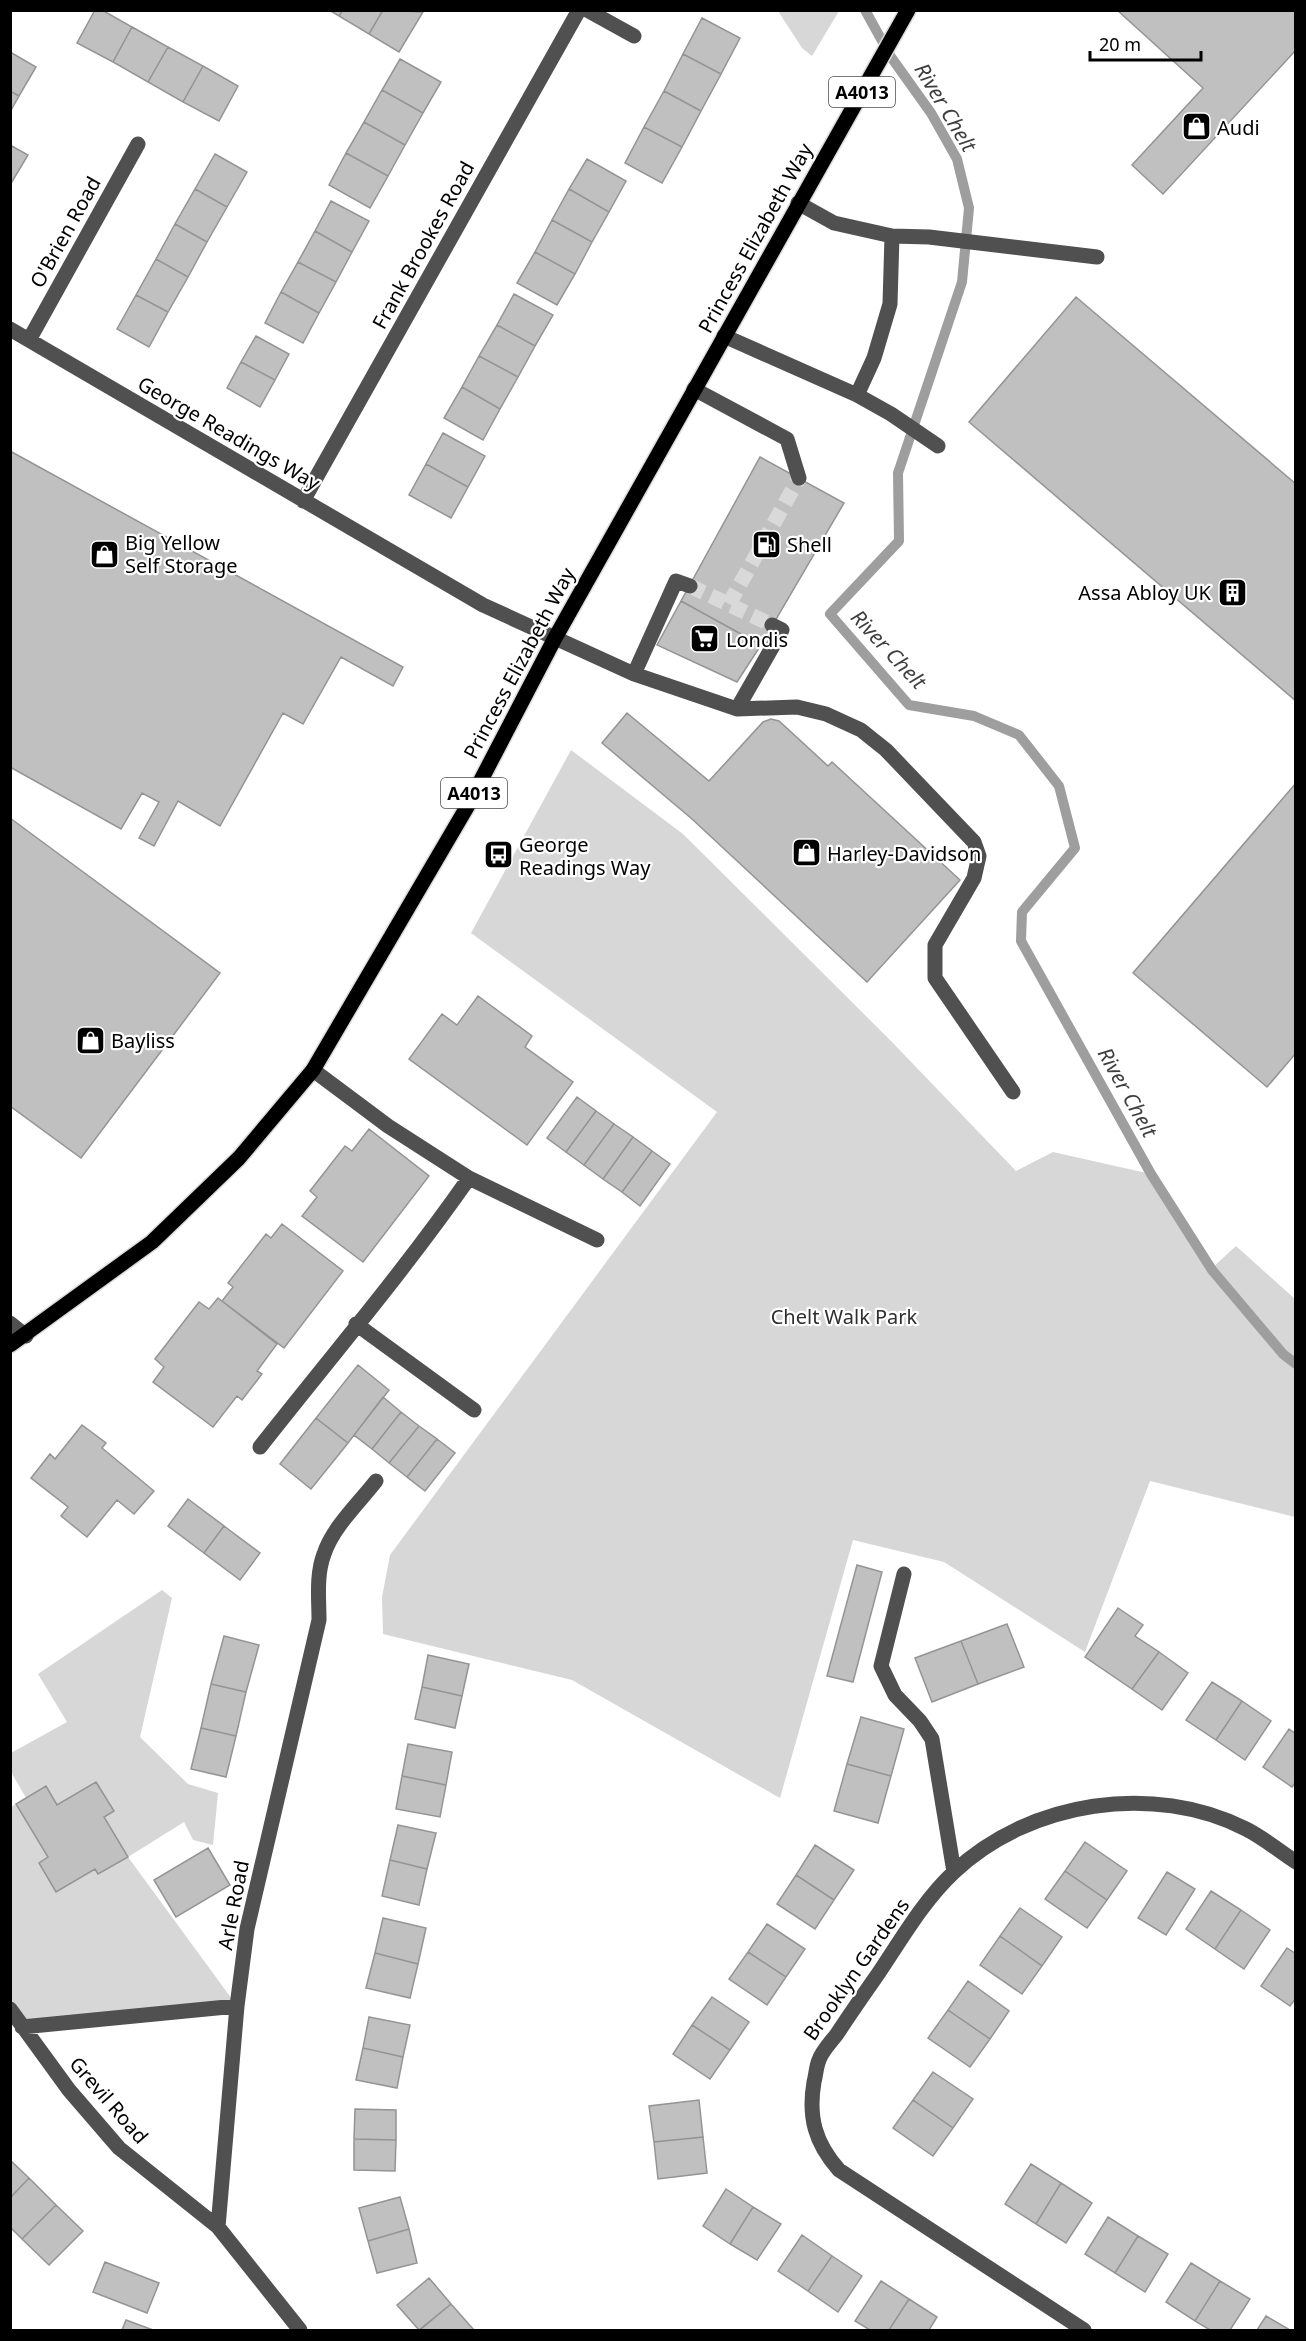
<svg xmlns="http://www.w3.org/2000/svg" width="1306" height="2341" font-family="'Noto Sans',sans-serif">
<style>
.green{fill:#d7d7d7}
.lines{fill:none;stroke-linecap:round;stroke-linejoin:round}
.stream{stroke:#9e9e9e;stroke-width:10}
.building{fill:#c0c0c0;stroke:#949494;stroke-width:1.5}
.minor-tunnel{stroke:#d9d9d9;stroke-width:15;stroke-dasharray:15 8;stroke-linecap:butt}
.major-casing{stroke:#dbdbdb;stroke-width:18}
.minor{stroke:#505050;stroke-width:15}
.major{stroke:#000;stroke-width:15}
.labels{text-anchor:middle;dominant-baseline:central;stroke-width:4.5;stroke-linejoin:round;paint-order:stroke}
.shield{fill:#fff;stroke:#4c4c4c;stroke-width:1.5}
.shield-label{font-size:18px;font-weight:bold;fill:#000}
.poi-label{font-size:20px;fill:#000;stroke:#fff;text-anchor:start}
.street-label{font-size:20px;fill:#000;stroke:#fff}
.park-label{font-size:20px;fill:#2e2e2e;stroke:#fff}
.water-label{font-size:21px;font-style:italic;fill:#3f3f3f;stroke:#fff}
</style>
<rect width="100%" height="100%" fill="#fff"/>
<path class="green" d="M778,11H839L812,56L802,48Z
M571,750L683,834L890,1040L1016,1171L1053,1152L1151,1174L1211,1269L1236,1246L1295,1299V1517L1150,1481L1085,1652L944,1562L853,1540L780,1798L572,1680L383,1634L382,1597L390,1555L717,1112L471,933Z
M162,1590L172,1598L140,1737L188,1784L218,1793L213,1845L193,1840L184,1822L128,1857L237,2006L22,2027L11,2009V1807L26,1798L11,1772V1753L67,1722L38,1674Z"/>
<g class="lines">
<path class="stream" d="M865,10L891,57L931,113L957,159L969,208L962,282L898,473L899,541L830,614L909,705L974,716L1019,735L1059,786L1075,848L1022,912L1021,941L1151,1174L1212,1270L1283,1354L1296,1364"/>
</g>
<path class="building" d="M95,10H102L132,27L113,62L77,43Z
M329,10H343L339,16Z
M343,10H383L369,34L339,16Z
M383,10L423,12L399,52L369,34Z
M1117,10H1296V50L1163,194L1132,165L1203,88Z
M702,18L740,38L721,74L683,54Z
M132,27L168,47L148,82L113,62Z
M168,47L203,66L183,102L148,82Z
M10,52L36,67L19,96L10,91Z
M683,54L721,74L701,111L664,91Z
M400,59L441,82L423,113L382,90Z
M203,66L238,86L219,121L183,102Z
M382,90L423,113L405,145L364,122Z
M10,91L19,96L10,112Z
M664,91L701,111L682,147L644,127Z
M364,122L405,145L388,176L346,153Z
M644,127L682,147L662,183L625,163Z
M10,145L28,155L10,185Z
M346,153L388,176L370,208L329,185Z
M215,154L247,172L227,207L195,189Z
M587,159L626,181L609,212L569,189Z
M195,189L227,207L207,242L175,224Z
M569,189L609,212L592,242L552,220Z
M331,201L369,221L352,252L315,231Z
M552,220L592,242L575,274L535,252Z
M175,224L207,242L188,277L156,259Z
M315,231L352,252L336,282L298,262Z
M535,252L575,274L557,305L517,283Z
M156,259L188,277L168,312L136,295Z
M298,262L336,282L319,313L281,292Z
M281,292L319,313L303,343L265,323Z
M514,294L553,315L535,346L497,325Z
M136,295L168,312L149,347L117,329Z
M1076,297L1296,484V701L969,422Z
M497,325L535,346L518,377L479,356Z
M256,336L289,354L275,380L241,362Z
M479,356L518,377L500,409L462,387Z
M241,362L275,380L260,407L227,388Z
M462,387L500,409L483,440L444,418Z
M443,433L485,456L468,487L426,464Z
M10,451L403,667L393,686L341,657L303,724L283,713L220,826L178,801L154,846L139,838L159,802L142,793L121,829L10,767Z
M760,457L844,503L761,645L681,601Z
M426,464L468,487L451,518L409,495Z
M681,601L761,645L737,682L657,645Z
M627,713L709,781L763,722L771,719L779,721L828,766L832,762L960,880L867,982L692,819L602,743Z
M1296,783V1053L1267,1087L1133,973Z
M10,818L220,973L81,1158L10,1106Z
M478,996L532,1036L525,1047L573,1082L527,1145L409,1059L442,1014L457,1025Z
M577,1097L596,1111L566,1152L547,1138Z
M596,1111L614,1124L584,1165L566,1152Z
M614,1124L633,1137L603,1179L584,1165Z
M369,1129L429,1176L363,1262L302,1216L317,1197L310,1191L345,1146L352,1151Z
M633,1137L652,1151L622,1192L603,1179Z
M652,1151L670,1164L640,1206L622,1192Z
M282,1224L343,1271L284,1348L222,1301L233,1287L228,1283L266,1234L271,1238Z
M218,1298L277,1344L257,1371L262,1374L242,1400L237,1396L213,1427L153,1382L164,1367L155,1359L199,1302L209,1309Z
M358,1365L389,1390L348,1443L316,1418Z
M383,1397L401,1412L372,1449L354,1435Z
M401,1412L419,1426L389,1463L372,1449Z
M316,1418L348,1443L311,1489L280,1464Z
M82,1425L106,1443L102,1448L154,1491L134,1514L117,1500L87,1537L61,1516L68,1507L31,1478L50,1454L55,1459Z
M419,1426L437,1439L407,1477L389,1463Z
M437,1439L455,1453L425,1491L407,1477Z
M188,1499L224,1526L204,1553L168,1526Z
M224,1526L260,1553L240,1580L204,1553Z
M857,1565L882,1572L853,1682L827,1676Z
M1118,1608L1143,1625L1135,1636L1159,1652L1132,1689L1085,1657Z
M1007,1624L1024,1667L978,1684L961,1641Z
M224,1636L259,1645L246,1692L211,1684Z
M961,1641L978,1684L932,1702L915,1658Z
M1159,1652L1188,1673L1162,1710L1132,1689Z
M428,1655L469,1664L462,1696L422,1687Z
M1212,1682L1242,1701L1216,1740L1186,1720Z
M211,1684L246,1692L236,1736L201,1728Z
M422,1687L462,1696L455,1728L415,1719Z
M1242,1701L1271,1721L1245,1760L1216,1740Z
M861,1717L904,1729L891,1776L847,1764Z
M201,1728L236,1736L226,1777L191,1769Z
M1289,1729L1296,1734V1782L1292,1787L1263,1767Z
M408,1744L452,1752L446,1785L402,1776Z
M847,1764L891,1776L878,1823L834,1811Z
M402,1776L446,1785L440,1817L396,1809Z
M96,1782L114,1811L104,1817L128,1857L98,1874L95,1869L56,1892L39,1863L48,1857L16,1804L46,1786L57,1805Z
M398,1825L436,1833L427,1869L390,1860Z
M1085,1842L1127,1871L1107,1900L1065,1871Z
M815,1845L854,1870L834,1900L796,1875Z
M208,1848L230,1885L176,1917L154,1880Z
M390,1860L427,1869L419,1905L382,1896Z
M1065,1871L1107,1900L1087,1928L1045,1899Z
M1167,1872L1195,1889L1166,1935L1138,1918Z
M796,1875L834,1900L815,1929L777,1904Z
M1211,1891L1241,1910L1215,1949L1186,1929Z
M1020,1908L1062,1937L1042,1966L1000,1936Z
M1241,1910L1270,1930L1244,1969L1215,1949Z
M383,1918L426,1928L418,1964L375,1953Z
M767,1924L805,1949L786,1977L748,1952Z
M1000,1936L1042,1966L1022,1994L980,1965Z
M1287,1948L1296,1954V1998L1290,2006L1261,1986Z
M748,1952L786,1977L767,2005L729,1979Z
M375,1953L418,1964L410,1998L366,1988Z
M968,1981L1009,2011L990,2039L948,2010Z
M712,1997L749,2022L730,2050L692,2025Z
M948,2010L990,2039L970,2067L928,2038Z
M369,2017L410,2025L403,2057L363,2048Z
M692,2025L730,2050L710,2079L673,2054Z
M363,2048L403,2057L397,2088L356,2080Z
M933,2072L973,2099L953,2128L913,2100Z
M699,2100L703,2137L654,2142L649,2106Z
M913,2100L953,2128L933,2156L893,2128Z
M355,2109L396,2110V2140L354,2139Z
M703,2137L707,2173L658,2179L654,2142Z
M354,2139L396,2140L395,2171L354,2170Z
M10,2160L29,2178L10,2198Z
M1031,2164L1061,2183L1036,2224L1005,2204Z
M29,2178L56,2205L22,2239L10,2227V2198Z
M1061,2183L1092,2203L1066,2243L1036,2224Z
M726,2189L753,2207L730,2244L703,2226Z
M400,2197L409,2229L368,2241L359,2208Z
M56,2205L83,2231L49,2265L22,2239Z
M753,2207L781,2224L757,2260L730,2244Z
M1108,2217L1138,2236L1115,2273L1085,2254Z
M409,2229L417,2263L377,2273L368,2241Z
M802,2235L832,2256L808,2291L778,2271Z
M1138,2236L1168,2254L1145,2292L1115,2273Z
M832,2256L862,2276L838,2312L808,2291Z
M105,2262L159,2283L147,2313L93,2292Z
M1191,2263L1220,2281L1195,2321L1166,2302Z
M429,2278L451,2304L419,2330L397,2305Z
M881,2281L909,2299L889,2330H870L855,2321Z
M1220,2281L1250,2299L1230,2330H1210L1195,2321Z
M909,2299L937,2317L929,2330H889Z
M451,2304L474,2330H420Z
M1266,2316L1290,2330H1257Z
M126,2320L153,2330H122Z"/>
<g class="lines">
<path class="minor-tunnel" d="M690,586L772,625
M729,604L799,478"/>
<defs>
<path id="major" d="M10,1345L152,1242L239,1158L313,1070L467,807L555,638L908,10"/>
</defs>
<use href="#major" class="major-casing"/>
<path class="minor" d="M587,10L634,36
M798,203L834,223L892,236L929,237L1097,257
M10,329L483,605L634,674L737,709L782,630L772,625
M724,336L857,395L891,414L938,446
M29,340L138,144
M694,389L787,439L799,478
M857,395L874,358L890,304L892,236
M303,501L579,10
M634,674L676,581L690,586
M737,709L797,707L826,714L861,730L886,750L974,842L979,856L974,878L935,945V978L1013,1092
M313,1070L388,1126L469,1178L597,1240
M10,1323L26,1336
M356,1324L474,1410
M260,1447C330,1358 404,1271 469,1178
M904,1574L881,1666L895,1695L920,1721L932,1739L954,1872
M10,2009L69,2090L119,2148L218,2227L300,2330
M22,2027L237,2006
M218,2227L237,2006L247,1929L319,1620C319,1599 316,1575 324,1554C333,1527 358,1504 376,1481
M1084,2330L839,2170C815,2143 808,2117 814,2082C816,2075 816,2067 819,2060C822,2051 831,2042 837,2034C850,2014 864,1994 878,1974C901,1940 923,1901 954,1872C1029,1801 1154,1782 1246,1829C1264,1838 1279,1851 1296,1862"/>
<use href="#major" class="major"/>
</g>
<defs>
<symbol id="shop-square" viewBox="-11 -11 22 22"><rect x="-9" y="-9" width="18" height="18" rx="4" fill="#000" stroke="#fff"/><path d="M-5-2.5h2.3a2.7 3.5 0 0 1 5.4 0H5L5.5 6h-11ZM-1.5-2.5h3a1.5 2.3 0 0 0-3 0Z" fill="#fff"/></symbol>
<symbol id="fuel-square" viewBox="-11 -11 22 22"><rect x="-9" y="-9" width="18" height="18" rx="4" fill="#000" stroke="#fff"/><path d="M-5.5-6h7V0h2V4h1.3V-2.5L3-4.5l.8-.8L6-3V5H2.5V1h-1V6h-7ZM-4.2-4.7v3.2H.2V-4.7Z" fill="#fff"/></symbol>
<symbol id="building-square" viewBox="-11 -11 22 22"><rect x="-9" y="-9" width="18" height="18" rx="4" fill="#000" stroke="#fff"/><path d="M-4-6H4V6H1V3H-1V6H-4ZM-2.5-4.3h1.7v1.8h-1.7ZM.8-4.3h1.7v1.8H.8ZM-2.5-1h1.7V.8h-1.7ZM.8-1h1.7V.8H.8Z" fill="#fff"/></symbol>
<symbol id="supermarket-square" viewBox="-11 -11 22 22"><rect x="-9" y="-9" width="18" height="18" rx="4" fill="#000" stroke="#fff"/><path d="M-6-5.5h2.5l.6 2H6L4.5 2H-2.5L-4.4-4H-6ZM-1.5 3.2a1.3 1.3 0 1 0 .1 0ZM3 3.2a1.3 1.3 0 1 0 .1 0Z" fill="#fff"/></symbol>
<symbol id="bus-square" viewBox="-11 -11 22 22"><rect x="-9" y="-9" width="18" height="18" rx="4" fill="#000" stroke="#fff"/><path d="M-5-6H5V4H4V6H2V4H-2V6H-4V4H-5ZM-3.5-4V0h7V-4ZM-3.5 1.2v1.5H-2V1.2ZM2 1.2v1.5H3.5V1.2Z" fill="#fff"/></symbol>
</defs>
<g fill-rule="evenodd">
<use href="#shop-square" x="1180" y="110" width="33" height="33"/>
<use href="#fuel-square" x="750" y="528" width="33" height="33"/>
<use href="#shop-square" x="88" y="538" width="33" height="33"/>
<use href="#building-square" x="1216" y="576" width="33" height="33"/>
<use href="#supermarket-square" x="688" y="622" width="33" height="33"/>
<use href="#shop-square" x="790" y="836" width="33" height="33"/>
<use href="#bus-square" x="482" y="838" width="33" height="33"/>
<use href="#shop-square" x="74" y="1024" width="33" height="33"/>
</g>
<g class="labels">
<g class="shield">
<rect x="829" y="77" width="66" height="30" rx="4.5"/>
<rect x="441" y="778" width="66" height="30" rx="4.5"/>
</g>
<g class="shield-label">
<text x="862" y="92">A4013</text>
<text x="474" y="793">A4013</text>
</g>
<g class="poi-label">
<text x="1217" y="127">Audi</text>
<text x="125" y="542">Big Yellow<tspan x="125" dy="23">Self Storage</tspan></text>
<text x="787" y="544">Shell</text>
<text x="1211" y="592" text-anchor="end">Assa Abloy UK</text>
<text x="726" y="639">Londis</text>
<text x="519" y="844">George<tspan x="519" dy="23">Readings Way</tspan></text>
<text x="827" y="853">Harley-Davidson</text>
<text x="111" y="1040">Bayliss</text>
</g>
<g class="street-label">
<text transform="translate(65 232) rotate(-61)">O'Brien Road</text>
<text transform="translate(755 238) rotate(-61)">Princess Elizabeth Way</text>
<text transform="translate(423 245) rotate(-61)">Frank Brookes Road</text>
<text transform="translate(229 433) rotate(30)">George Readings Way</text>
<text transform="translate(519 663) rotate(-62)">Princess Elizabeth Way</text>
<text transform="translate(233 1905) rotate(-79)">Arle Road</text>
<text transform="translate(856 1969) rotate(-55)">Brooklyn Gardens</text>
<text transform="translate(109 2100) rotate(49)">Grevil Road</text>
</g>
<g class="park-label">
<text x="844" y="1316">Chelt Walk Park</text>
</g>
<g class="water-label">
<text transform="translate(946 107) rotate(59)">River Chelt</text>
<text transform="translate(889 649) rotate(47)">River Chelt</text>
<text transform="translate(1128 1092) rotate(61)">River Chelt</text>
</g>
</g>
<rect width="1306" height="2341" fill="none" stroke="#000000" stroke-width="24"/>
<path d="M1090 51v9h111v-9" fill="none" stroke="#000000" stroke-width="3"/>
<text x="1099" y="51" font-size="18" fill="#000000" stroke="#ffffff" stroke-width="4.5" paint-order="stroke">20 m</text>
</svg>
